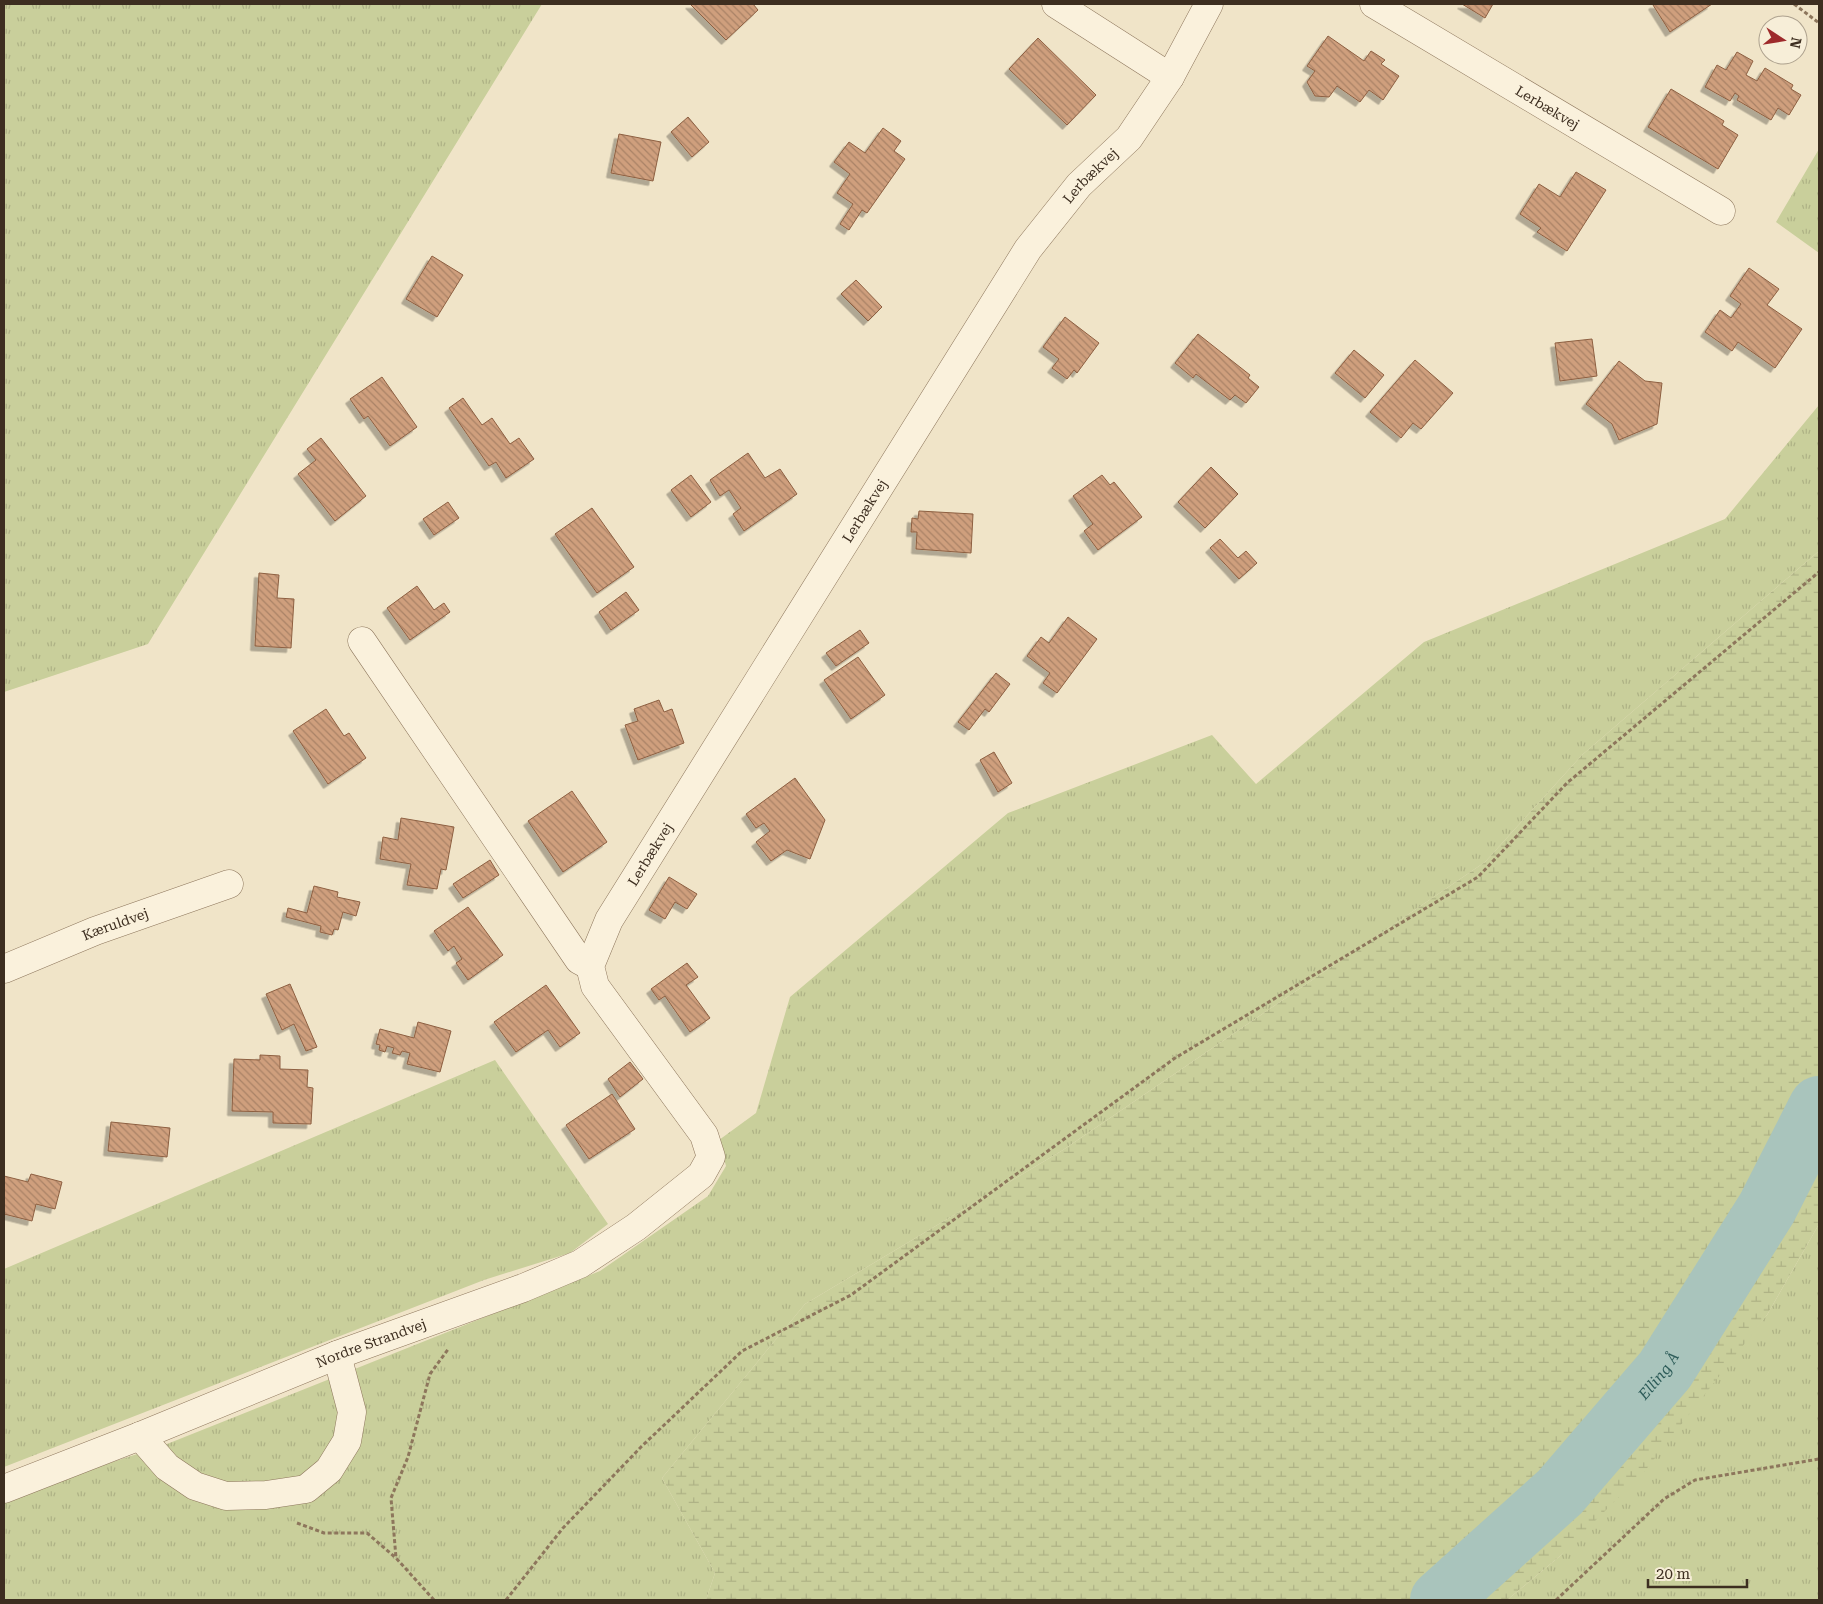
<svg xmlns="http://www.w3.org/2000/svg" width="1823" height="1604" font-family="'Roboto Serif',serif">
<style>
.grass{fill:url(#grass-tufts)}
.wetland{fill:url(#wetland-marsh)}
.lines{fill:none;stroke-linecap:round;stroke-linejoin:round}
.river{stroke:#a9c4bc;stroke-width:60}
.building{fill:url(#building-back-hatch);stroke:#8d5f41;filter:url(#shadow)}
.minor-casing{stroke:#8d765c;stroke-width:29}
.path{stroke:#8d765c;stroke-width:3;stroke-dasharray:4 2.5;stroke-linecap:butt}
.minor{stroke:#faf1dc;stroke-width:28}
.labels{text-anchor:middle;dominant-baseline:central;stroke-width:4.5;stroke-linejoin:round;paint-order:stroke}
.street-label{font-size:14px;fill:#3d2e20;stroke:#f7eed8}
.water-label{font-size:15px;font-style:italic;fill:#2f5d5a;stroke:#f7eed8}
</style>
<defs>
<pattern id="grass-tufts" width="24" height="20" patternUnits="userSpaceOnUse" patternTransform="scale(1.25)"><rect width="24" height="20" fill="#c9cf9b"/><path d="M3 7l-1-3M5 7V3M7 7l1-3M15 17l-1-3M17 17v-4M19 17l1-3" fill="none" stroke="#aeb285"/></pattern>
<pattern id="wetland-marsh" width="20" height="14" patternUnits="userSpaceOnUse" patternTransform="scale(1.25)"><rect width="20" height="14" fill="#c9cf9b"/><path d="M1 5h8M5 5V1M11 12h8M15 12V8" fill="none" stroke="#aeb285"/></pattern>
<pattern id="building-back-hatch" width="6" height="6" patternUnits="userSpaceOnUse" patternTransform="scale(1.25)"><rect width="6" height="6" fill="#cf9f7d"/><path d="M-1 5l2 2M0 0l6 6M5-1l2 2" fill="none" stroke="#a98266"/></pattern>
<filter id="shadow"><feDropShadow dx="-4.5" dy="4.5" stdDeviation="0" flood-color="#0004"/></filter>
</defs>
<rect width="100%" height="100%" fill="#f0e4c8"/>
<path class="grass" d="M4,4H542L148,644L4,692Z
M1819,149V253L1776,222Z
M1819,405V551L1582,755L1485,862L1063,1150L805,1304L662,1478L715,1573L706,1600H4V1497L162,1446L600,1271L708,1196L726,1166L719,1140L756,1113L790,997L1008,813L1212,735L1256,784L1424,642L1725,519Z
M495,1060L608,1224L570,1253L484,1280L4,1467V1269Z
M1819,1224V1600H1507L1560,1556L1767,1315Z"/>
<path class="wetland" d="M1819,551V1224L1767,1315L1644,1472L1560,1556L1507,1600H706L715,1573L662,1478L805,1304L1063,1150L1485,862L1582,755Z"/>
<g class="lines">
<path class="river" id="s1" d="M1440,1600L1560,1492L1665,1370L1767,1208L1819,1106"/>
</g>
<path class="building" d="M690,4H753L758,10L726,40Z
M1462,4H1493L1485,18Z
M1712,4L1670,32L1653,5L1654,4Z
M1328,36L1364,61L1371,51L1385,60L1381,64L1399,76L1383,100L1369,90L1360,102L1337,86L1329,97L1315,96L1307,82L1315,71L1307,66Z
M1038,38L1096,95L1067,125L1009,69Z
M1737,52L1753,61L1746,75L1757,81L1765,68L1793,85L1791,89L1801,95L1789,115L1778,108L1771,120L1737,100L1739,96L1735,93L1730,101L1705,87L1717,65L1726,70Z
M1671,89L1724,121L1722,125L1738,135L1718,169L1648,127Z
M688,117L709,142L692,157L671,132Z
M883,128L901,141L894,151L905,159L867,213L862,210L849,230L840,224L853,204L837,193L850,174L834,162L849,142L865,153Z
M619,134L661,142L653,181L611,173Z
M1576,172L1606,190L1567,251L1537,232L1541,228L1520,214L1539,184L1560,197Z
M432,256L463,275L437,317L406,299Z
M1749,268L1779,289L1767,305L1802,329L1775,368L1738,342L1732,351L1705,332L1720,310L1731,318L1741,304L1730,296Z
M856,280L882,307L868,321L841,294Z
M1065,317L1099,343L1077,373L1074,370L1067,379L1052,368L1059,359L1043,347Z
M1198,334L1250,375L1248,378L1259,387L1246,403L1235,395L1230,400L1196,374L1193,378L1175,363Z
M1592,339L1597,376L1560,381L1555,343Z
M1354,350L1384,375L1365,398L1335,373Z
M1415,360L1453,393L1421,429L1413,423L1401,438L1370,412Z
M1619,361L1645,381L1662,383L1657,424L1619,440L1612,424L1586,404Z
M382,377L417,427L390,446L368,416L364,419L350,399Z
M463,398L482,425L492,418L510,444L519,438L534,459L506,478L496,462L489,466L449,408Z
M321,438L366,496L335,521L298,474L316,460L307,449Z
M748,453L765,478L780,469L797,494L744,531L733,514L741,508L729,490L720,496L710,480Z
M1211,467L1238,494L1205,528L1178,502Z
M691,475L711,502L691,517L671,490Z
M1102,475L1110,485L1114,482L1142,517L1098,550L1084,531L1093,524L1073,496Z
M448,502L459,518L434,535L423,519Z
M592,508L634,567L597,593L555,534Z
M919,511L973,514L971,553L916,549L917,532H911L912,518L918,519Z
M1220,539L1238,558L1246,551L1257,563L1239,579L1210,548Z
M259,573L279,575L277,598L294,599L291,648L255,646Z
M417,586L434,610L444,603L450,612L410,640L387,608Z
M626,592L639,610L611,630L599,612Z
M1068,617L1097,639L1057,693L1043,683L1050,673L1027,656L1041,637L1049,643Z
M860,630L869,643L836,666L826,653Z
M858,657L885,695L851,719L824,680Z
M996,673L1010,684L989,712L985,709L969,730L958,722Z
M659,700L664,712L672,709L684,743L638,760L625,725L638,721L634,709Z
M326,709L344,736L349,733L366,758L328,784L293,731Z
M994,752L1012,783L998,792L980,760Z
M795,778L825,820L810,859L787,850L771,861L756,842L770,831L764,823L756,828L746,814Z
M572,791L607,842L563,872L528,821Z
M401,818L454,827L446,870L441,869L437,889L407,885L411,864L380,859L383,837L398,840Z
M490,860L499,875L463,898L453,884Z
M669,877L697,894L687,909L675,902L665,919L649,910Z
M314,886L338,892L337,897L360,902L356,916L343,912L338,930L334,929L332,935L320,932L321,926L286,917L288,908L307,913Z
M468,907L503,955L468,980L456,963L462,959L454,946L448,951L434,931Z
M687,963L698,977L686,985L710,1018L690,1032L665,996L659,1000L651,989Z
M290,984L317,1047L306,1051L294,1024L282,1030L266,994Z
M546,985L580,1033L560,1047L548,1030L516,1052L494,1022Z
M418,1022L451,1031L440,1072L407,1064L410,1053L402,1051L400,1055L392,1053L394,1048L387,1046L385,1052L379,1050L380,1045L376,1044L380,1029L414,1038Z
M260,1055L280,1056V1069L308,1070L307,1087L313,1088L311,1124L273,1123V1112L232,1111L234,1059L260,1060Z
M630,1062L643,1079L620,1097L608,1079Z
M612,1094L635,1129L589,1159L566,1125Z
M111,1122L170,1128L167,1157L108,1151Z
M31,1174L62,1182L55,1209L36,1204L32,1221L4,1214V1176L28,1182Z"/>
<g class="lines">
<defs>
<g id="minor">
<path d="M1056,4L1170,77"/>
<path id="s2" d="M1374,4L1721,211"/>
<path d="M362,641L579,960L590,966"/>
<path id="s3" d="M4,969L95,931L229,884"/>
<path d="M140,1436L167,1467L195,1486L226,1496L266,1495L306,1489L329,1470L347,1441L352,1412L337,1355"/>
<path id="s4" d="M4,1489L140,1436L337,1355L523,1288L580,1264L636,1227L701,1175L711,1157L704,1135L595,986L590,966L609,920L1028,249L1079,185L1129,138L1170,77L1209,4"/>
</g>
</defs>
<use href="#minor" class="minor-casing"/>
<path class="path" d="M1794,4L1819,23
M297,1523L324,1533H367L396,1558
M434,1600L396,1558L391,1498L408,1457L430,1374L449,1348
M506,1600L563,1528L641,1447L742,1351L851,1295L1175,1058L1478,877L1567,783L1819,572
M1556,1600L1664,1499L1695,1480L1819,1459"/>
<use href="#minor" class="minor"/>
</g>
<g class="labels">
<g class="street-label">
<text stroke="none"><textPath href="#s2" startOffset="202">Lerbækvej</textPath></text>
<text stroke="none"><textPath href="#s4" startOffset="1955">Lerbækvej</textPath></text>
<text stroke="none"><textPath href="#s4" startOffset="1550">Lerbækvej</textPath></text>
<text stroke="none"><textPath href="#s4" startOffset="1145">Lerbækvej</textPath></text>
<text stroke="none"><textPath href="#s3" startOffset="120">Kæruldvej</textPath></text>
<text stroke="none"><textPath href="#s4" startOffset="395">Nordre Strandvej</textPath></text>
</g>
<g class="water-label">
<text stroke="none"><textPath href="#s1" startOffset="314">Elling Å</textPath></text>
</g>
</g>
<rect width="1823" height="1604" fill="none" stroke="#3d2e20" stroke-width="10"/>
<g transform="translate(1783 40) rotate(102)"><circle r="24" fill="#f7eed8" stroke="#ada18e"/>
<path d="M0-4L9 19L0 12L-9 19Z" fill="#9e2a2b"/>
<text y="-8" font-size="14" font-weight="bold" text-anchor="middle" fill="#3d2e20">N</text>
</g>
<path d="M1648 1579v8h99v-8" fill="none" stroke="#3d2e20" stroke-width="2.5"/>
<text x="1656" y="1579" font-size="15" fill="#3d2e20" stroke="#f7eed8" stroke-width="4" paint-order="stroke">20 m</text>
</svg>
